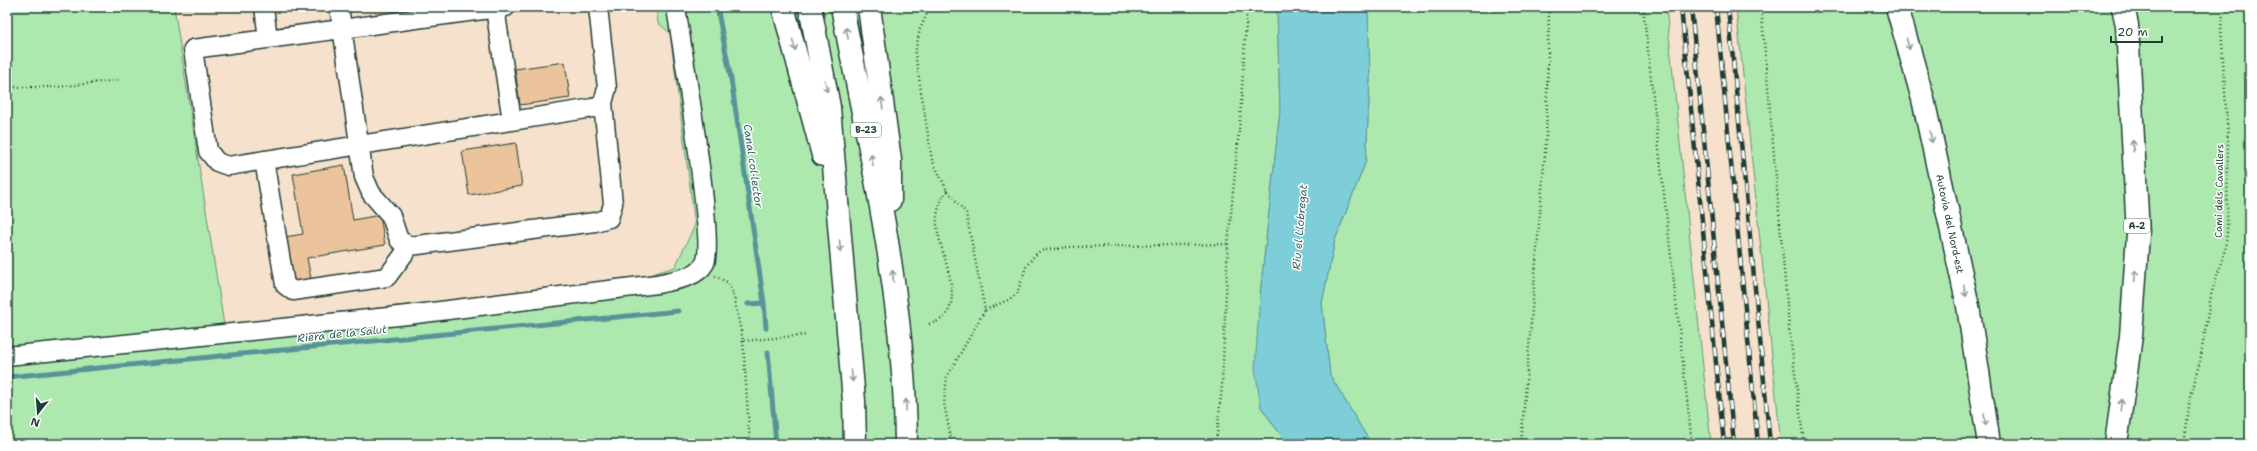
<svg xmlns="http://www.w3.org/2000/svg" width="2257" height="451" font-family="'Shantell Sans',sans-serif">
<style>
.built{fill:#f5e1cc}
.green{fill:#ade9af;stroke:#669372}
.water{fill:#7eced9;stroke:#589497}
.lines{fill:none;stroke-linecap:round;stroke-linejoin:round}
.stream{stroke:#589497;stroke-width:5}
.building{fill:#ebc49b;stroke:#1f3d34}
.minor-casing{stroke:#1f3d34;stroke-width:21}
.highway-casing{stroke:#1f3d34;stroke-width:25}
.path{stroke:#1f3d34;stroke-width:2.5;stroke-dasharray:1 3;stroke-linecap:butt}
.minor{stroke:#fff;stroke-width:18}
.highway{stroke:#fff;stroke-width:22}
.rail-casing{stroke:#1f3d34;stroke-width:4.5}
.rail{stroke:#fff;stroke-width:3;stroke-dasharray:9;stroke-linecap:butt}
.oneway{stroke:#8f9e9a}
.labels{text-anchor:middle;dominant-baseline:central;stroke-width:3;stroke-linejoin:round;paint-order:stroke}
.shield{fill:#fff;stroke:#627771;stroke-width:1}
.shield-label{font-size:9px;font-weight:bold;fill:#1f3d34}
.street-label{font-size:10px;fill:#1f3d34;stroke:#fff}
.water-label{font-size:11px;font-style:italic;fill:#37615d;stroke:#fff}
</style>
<rect width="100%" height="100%" fill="#f9ede1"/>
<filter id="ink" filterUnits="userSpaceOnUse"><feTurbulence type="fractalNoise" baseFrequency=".025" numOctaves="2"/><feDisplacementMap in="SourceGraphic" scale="8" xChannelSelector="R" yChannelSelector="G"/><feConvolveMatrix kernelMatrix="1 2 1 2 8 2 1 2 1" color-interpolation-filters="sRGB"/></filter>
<g filter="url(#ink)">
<path class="built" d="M174,7H656L658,23L670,33L695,225L675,267L633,280L224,325Z
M1666,7H1736L1781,444H1711Z"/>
<path class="green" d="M7,7H174L224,325L633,280L675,267L695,225L670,33L658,23L656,7H1277L1280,111L1260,295L1261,407L1287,444H7Z
M1368,7H1666L1711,444H1371L1330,375L1322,303L1335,240L1366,161L1370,79Z
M1736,7H2250V444H1781Z"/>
<path class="water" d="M1277,7H1368L1370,79L1366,161L1335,240L1322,303L1330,375L1371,444H1287L1261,407L1255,368L1260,295L1280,111Z"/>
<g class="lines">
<path class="stream" d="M717,7L731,79L764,303L766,328
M748,304L764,303
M768,352L776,444
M7,377L678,311"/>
</g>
<path class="building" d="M565,62L570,98L520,105L515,69Z
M516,143L522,186L469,195L462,151Z
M344,165L353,220L380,215L385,245L307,258L312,284L294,287L285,237L303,234L293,174Z"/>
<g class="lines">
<defs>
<path id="minor" d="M264,7L268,39
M339,7L364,177L371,193L391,216L399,240L410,246L595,222L609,218L613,204L603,103L593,108L228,166L217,162L208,151L193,49C292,36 391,22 490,9L506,7
M598,7L607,88L603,103
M495,8L512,121
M264,160L285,285L293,291L387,277L410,246
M7,356L408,315L657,284C673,280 696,279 705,263C716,242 681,43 676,7"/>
<path id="highway" d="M783,7L823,155
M810,7L829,107L854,401L855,444
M842,7C870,152 905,296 906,444
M869,7L890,160V200
M1897,7L1923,99L1968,306L1989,444
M2116,444L2131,336L2138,234L2127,25L2123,7"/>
</defs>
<use href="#minor" class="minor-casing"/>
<use href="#highway" class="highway-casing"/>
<path class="path" d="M930,7L920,29L915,53L932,160L947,190L966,213L985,310L947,377L944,403L952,444
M1643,7L1692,444
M1761,7L1789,327L1804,444
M7,87H57L119,80
M715,276L727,282L733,293L743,341L805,335
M985,310L1008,300L1017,294L1026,267L1034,256L1040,251L1068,247L1228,244
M929,324C974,314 939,255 937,225C936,212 940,201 947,190
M743,341L750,444
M1216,444L1222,386L1228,244L1240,120L1247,7
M1521,444L1546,140L1549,7
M2184,444L2190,400L2200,361L2211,295L2225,250L2227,232L2228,140L2221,27L2224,7"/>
<use href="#minor" class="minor"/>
<use href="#highway" class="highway"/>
<defs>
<path id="rail" d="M1681,7L1724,444
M1691,7L1734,444
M1716,7L1758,444
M1728,7L1770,444"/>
</defs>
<use href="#rail" class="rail-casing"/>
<use href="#rail" class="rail"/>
</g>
<defs><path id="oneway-shaft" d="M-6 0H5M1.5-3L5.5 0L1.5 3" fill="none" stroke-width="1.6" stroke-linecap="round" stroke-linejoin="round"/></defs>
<g class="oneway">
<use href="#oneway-shaft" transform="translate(847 33) rotate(-101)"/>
<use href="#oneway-shaft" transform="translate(1908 44) rotate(74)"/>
<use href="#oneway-shaft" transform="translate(794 45) rotate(75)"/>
<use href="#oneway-shaft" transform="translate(826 86) rotate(80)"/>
<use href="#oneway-shaft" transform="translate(882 103) rotate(-98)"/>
<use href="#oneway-shaft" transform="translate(1931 137) rotate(78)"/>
<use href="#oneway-shaft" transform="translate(2133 146) rotate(-93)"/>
<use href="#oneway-shaft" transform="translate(872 160) rotate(-101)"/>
<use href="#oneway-shaft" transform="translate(840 246) rotate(85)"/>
<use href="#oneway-shaft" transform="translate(893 276) rotate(-96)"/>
<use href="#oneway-shaft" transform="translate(2135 276) rotate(-86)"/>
<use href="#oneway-shaft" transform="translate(1965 291) rotate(78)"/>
<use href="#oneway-shaft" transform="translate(852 376) rotate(84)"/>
<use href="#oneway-shaft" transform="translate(906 405) rotate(-91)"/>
<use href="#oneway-shaft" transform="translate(2121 405) rotate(-82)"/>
<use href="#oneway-shaft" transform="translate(1985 420) rotate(81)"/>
</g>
</g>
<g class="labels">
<g class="shield">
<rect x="851" y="123" width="30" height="14" rx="3"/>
<rect x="2124" y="219" width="26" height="14" rx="3"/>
</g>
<g class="shield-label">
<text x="866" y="130">B-23</text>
<text x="2137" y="226">A-2</text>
</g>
<g class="street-label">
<text transform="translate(2219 191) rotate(-89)">Camí dels Cavallers</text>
<text transform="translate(1950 224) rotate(78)">Autovia del Nord-est</text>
</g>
<g class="water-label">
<text transform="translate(753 166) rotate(82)">Canal col·lector</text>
<text transform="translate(1300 227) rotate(-85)">Riu el Llobregat</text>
<text transform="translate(342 334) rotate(-6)">Riera de la Salut</text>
</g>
</g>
<rect width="2257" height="451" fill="none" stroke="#fff" stroke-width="24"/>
<rect x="12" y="12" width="2233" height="427" fill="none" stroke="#1f3d34" stroke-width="1.5" filter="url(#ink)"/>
<g transform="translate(38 413) rotate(197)" stroke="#ffffff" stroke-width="3" paint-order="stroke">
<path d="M0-3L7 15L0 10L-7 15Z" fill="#1f3d34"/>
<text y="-6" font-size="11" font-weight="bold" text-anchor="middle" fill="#1f3d34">N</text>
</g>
<path d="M2111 36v6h51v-6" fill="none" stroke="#1f3d34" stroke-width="2"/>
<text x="2117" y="36" font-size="12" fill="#1f3d34" stroke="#ffffff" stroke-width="3" paint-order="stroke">20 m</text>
</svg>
